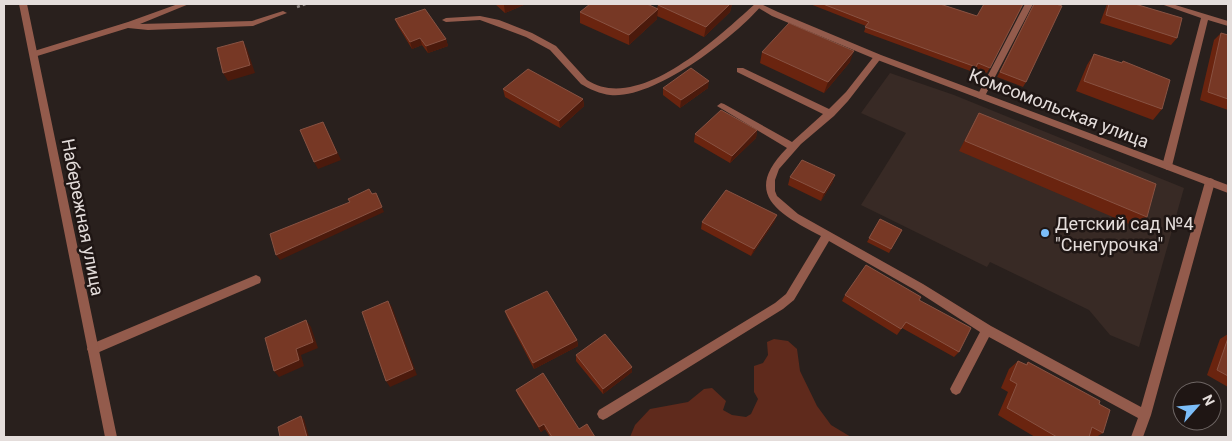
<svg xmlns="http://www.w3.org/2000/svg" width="1232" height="441" font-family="Roboto,sans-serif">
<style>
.built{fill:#382a25}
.green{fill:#5f2a1c}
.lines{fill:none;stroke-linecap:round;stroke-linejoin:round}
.path{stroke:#8b8380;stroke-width:2.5;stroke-dasharray:3 3;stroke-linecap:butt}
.service{fill:#935b4c;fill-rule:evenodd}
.minor{fill:#935b4c;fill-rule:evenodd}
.wall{fill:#6a240f}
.shaded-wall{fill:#4b1a0c}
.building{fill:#773825;stroke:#885242}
.poi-dot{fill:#7cbef9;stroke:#1f1614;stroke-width:2}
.labels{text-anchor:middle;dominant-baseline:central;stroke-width:5;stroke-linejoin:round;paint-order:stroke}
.street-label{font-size:18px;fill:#e4dddb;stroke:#1f1614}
.poi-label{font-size:18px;fill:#e4dddb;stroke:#1f1614;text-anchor:start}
</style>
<rect width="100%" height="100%" fill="#29201d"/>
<path class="built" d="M890,73L954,95L1184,188L1139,347L1110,335L1089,310L990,262L987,267L861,205L906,133L861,113Z"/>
<path class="green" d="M774,339L788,341L797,349L800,371L817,406L831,425L851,437H630L635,425L650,409L688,402L704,389L712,388L726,401L723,410L732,415L746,417L751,414L758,399L754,392V366L763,363L768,355L767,342Z"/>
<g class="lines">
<path class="path" d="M297,7L306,4"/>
<path class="service" d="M178,4H189L140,24L252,21L283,11L287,13L253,26L148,30L128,28L34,57L30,54L31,52L128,22Z
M755,4L762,5C735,37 654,100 610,95C601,94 589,89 581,84L550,50L526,37L480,20L446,22L442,20L446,18L480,16L499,20L532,33L556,46L587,80C639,114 719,36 755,4Z
M1025,4H1033L985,96L981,99L978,98L977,96Z
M1161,4H1172L1228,21V26L1208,20L1172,166L1167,170L1162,166L1201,18Z
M878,54L882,57L848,101L834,116L801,144L779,169L775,180V191L777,196L798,214L923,284L991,326L1141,407L1205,182L1210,178L1213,179L1215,182L1151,415L1143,437H1131L1138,418L989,337L960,393L956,395L952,393L950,389L952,385L980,332L915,290L829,241L794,300L783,309L607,418L603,420L599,418L597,414L599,410L775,303L786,294L821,236C779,214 741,194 787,148L717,106L721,103L724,104L792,142L823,114L737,72V68H743L829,109L846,92L875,55Z
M256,275L260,277L261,280L260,283L97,353L93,354L89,353L87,349L89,345Z"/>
<path class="minor" d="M19,4H27L117,437H105Z
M752,4H761L778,12L881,55L1228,185V193L875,59L772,16Z"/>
</g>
<path class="wall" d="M495,4H526L505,13Z
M659,4H732L730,12L704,37L657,16V19L629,45L580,23V12L657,8L658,5Z
M810,4H940L977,16L1023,4L987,73L975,68L973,72L864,32L866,26Z
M1034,4L1026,82L1023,87L997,77Z
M1107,4H1135L1177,38L1171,45L1100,23Z
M395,19L446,39L448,46L428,53L422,45L412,49L398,26Z
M1221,33L1228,35V110L1200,100L1214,40Z
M762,52L850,62L824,93L760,63Z
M1094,54L1121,63L1123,61L1162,109L1153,120L1076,91L1087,65Z
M663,88H708L680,108L663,95Z
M503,89L583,99L584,106L560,128L505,97Z
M979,113L1147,217L1136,227L959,151Z
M757,130L756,138L730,163L694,142L695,134Z
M835,175L832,183L821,201L788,185L790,177Z
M777,215L774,222L751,256L701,229L702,222Z
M880,219L902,230L889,253L867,242Z
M845,295L919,300L959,352L954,357L902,328L897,335L842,301Z
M505,311L577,340L578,346L534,369L507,317Z
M1228,334V387L1207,375L1220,339Z
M576,355L632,367V372L603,394L576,361Z
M1018,361L1025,365L1028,362L1099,404L1103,433L1096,437H1035L998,415L1008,392L1001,388L1009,369Z
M516,390L579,429L595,437H550L545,429L541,432L518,395Z"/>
<path class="shaded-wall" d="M508,4H526L505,13L504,5Z
M730,4H732L730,12L704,37L706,27Z
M658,9L657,19L629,45V35Z
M420,38L422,45L412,49L410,42Z
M446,39L448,46L428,53L426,46Z
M243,41L247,49L255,73L228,81L223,73Z
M854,51L850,62L824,93L828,82Z
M709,81L708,88L680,108L681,100Z
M583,99L584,106L560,128L559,121Z
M323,122L341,160L318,169L314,162Z
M757,130L756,138L730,163L732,156Z
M835,175L832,183L821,201L824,193Z
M376,193L384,212L280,260L276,255Z
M777,215L774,222L751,256L754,249Z
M388,301L392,307L417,375L390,387L386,381Z
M306,320L311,327L318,348L301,355L304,366L279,377L274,371L296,349Z
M577,340L578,346L534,369L533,363Z
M632,367V372L603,394V389Z
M301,416L304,419L309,437H307Z
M544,424L545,429L541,432L539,427Z"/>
<path class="building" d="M590,4H647L658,9L629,35L580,12Z
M659,4H730L706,27L658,5Z
M823,4H940L977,16L984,4H1023L990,68L978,63L976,67L865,27L869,22Z
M1034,4H1056L1062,6L1026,82L1000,72Z
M1109,4H1135L1182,18L1177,38L1106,15Z
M425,9L446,39L426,46L420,38L410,42L395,19Z
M789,23L854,51L828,82L762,52Z
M1221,33L1228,35V99L1208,92Z
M243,41L250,65L223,73L217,48Z
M1094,54L1122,63L1123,61L1170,80L1162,109L1084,81Z
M691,68L709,81L681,100L663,88Z
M528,69L583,99L559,121L503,89Z
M721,110L757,130L732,156L695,134Z
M979,113L1156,184L1147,217L965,141Z
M323,122L337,153L314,162L300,130Z
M802,160L835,175L824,193L790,177Z
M369,189L372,194L376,193L382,207L276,255L270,234L350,202L348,199Z
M726,190L777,215L754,249L702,222Z
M880,219L902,230L891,249L869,238Z
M866,265L921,297L919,300L971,328L959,352L906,322L901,329L845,295Z
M547,291L577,340L533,363L505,311Z
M388,301L413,369L386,381L362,312Z
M306,320L313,342L296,349L299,360L274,371L265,338Z
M605,334L632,367L603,389L576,355Z
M1228,338V376L1217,370Z
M1018,361L1027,365L1028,362L1100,401L1099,404L1110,410L1103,433L1092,427L1089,437H1057L1007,408L1017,384L1010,380Z
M543,373L579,429L587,424L595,437H552L544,424L539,427L516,390Z
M301,416L307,437H280L278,427Z"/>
<circle class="poi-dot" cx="1045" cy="233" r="5"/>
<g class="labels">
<g class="street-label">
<text transform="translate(1059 108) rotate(21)">Комсомольская улица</text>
<text transform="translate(83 217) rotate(79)">Набережная улица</text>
</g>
<g class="poi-label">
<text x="1055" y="223">Детский сад №4<tspan x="1055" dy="21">"Снегурочка"</tspan></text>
</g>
</g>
<rect width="1232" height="441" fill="none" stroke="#e4dddb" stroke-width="10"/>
<g transform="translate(1197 406) rotate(63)"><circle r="24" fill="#1f1614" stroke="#6e6664"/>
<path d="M0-4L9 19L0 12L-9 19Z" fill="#7cbef9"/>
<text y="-8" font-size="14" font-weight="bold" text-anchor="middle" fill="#e4dddb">N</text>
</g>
</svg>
